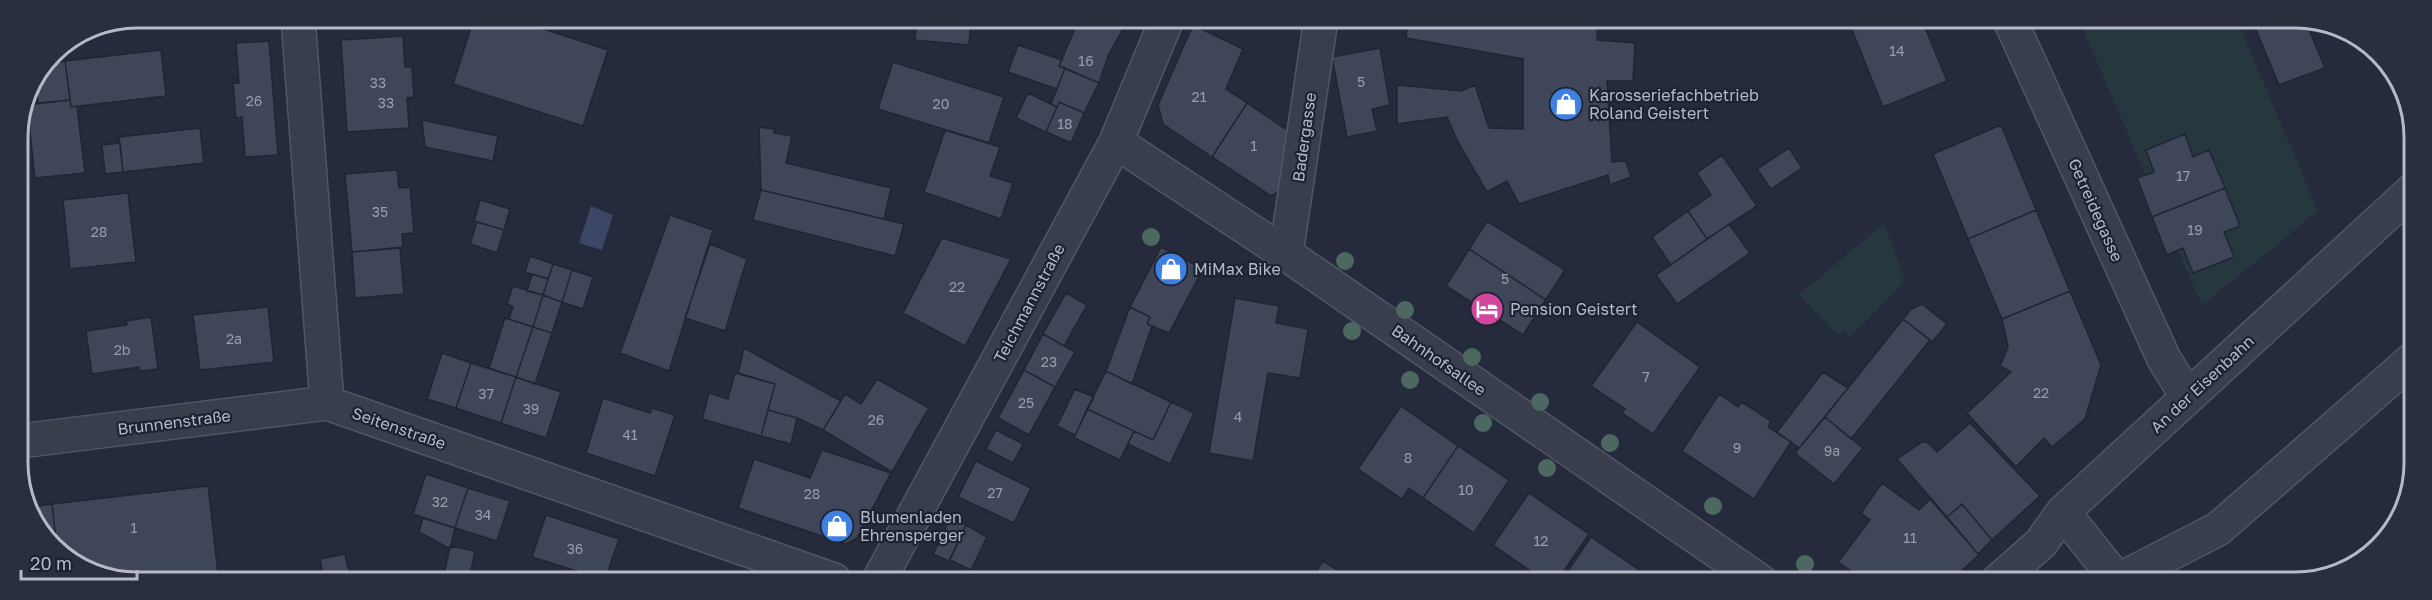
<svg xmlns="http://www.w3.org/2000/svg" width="2432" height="600" font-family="'Golos Text',sans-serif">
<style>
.green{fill:#27373e}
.water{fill:#3c4665}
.building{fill:#404659;stroke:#202534;stroke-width:1.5}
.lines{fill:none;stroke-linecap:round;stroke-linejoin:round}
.minor-casing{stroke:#515665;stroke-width:36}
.minor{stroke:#393e4d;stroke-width:33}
.tree{fill:#4d6761}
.labels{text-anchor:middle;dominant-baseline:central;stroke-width:4.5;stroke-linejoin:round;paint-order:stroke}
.number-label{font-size:14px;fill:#989cac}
.poi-label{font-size:16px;fill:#b5b9c8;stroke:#1e2332;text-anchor:start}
.street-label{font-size:16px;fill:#b5b9c8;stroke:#1e2332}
.rim{fill:none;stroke:#b5b9c8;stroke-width:3}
</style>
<rect width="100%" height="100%" fill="#252b3d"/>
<path class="green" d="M2079,20H2237L2318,211L2202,306Z
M1884,223L1905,280L1850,338L1845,330L1838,335L1799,295Z"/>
<path class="water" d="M591,206L613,215L602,250L579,243Z"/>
<path class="building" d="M137,18H165L120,23Z
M197,18H247L197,23Z
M474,18H510L608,50L583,126L453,84Z
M917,19H971L969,45L915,40Z
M1079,19H1115L1126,23L1108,56L1099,83L1059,66Z
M1250,19H1277L1273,29Z
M1408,19L1530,20L1528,26L1565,27L1566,20H1598L1597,40L1635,43L1633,81H1607L1612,162L1626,161L1631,177L1610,185L1608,175L1519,204L1507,181L1487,192L1457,140L1447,117L1397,124V85L1461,91L1475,85L1489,128L1523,129V59L1406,38Z
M1848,20H1922L1947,81L1883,107Z
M2252,20H2305L2325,68L2279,85Z
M1193,25L1243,49L1226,89L1247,103L1212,157L1163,124L1158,105Z
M403,36L405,67H412L414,97L407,98L409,128L347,132L341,40Z
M269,41L278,155L245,157L242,117L236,118L233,83H239L236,43Z
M1018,45L1062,60L1059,66L1065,68L1057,89L1008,72Z
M1380,48L1390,105L1372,109L1377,131L1347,137L1332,57Z
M161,50L166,96L71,107L65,61Z
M161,50L166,96L71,107L65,61Z
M2379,53L2395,82L2390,84L2376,54Z
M65,61L70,100L38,103L35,79L46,64Z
M893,62L1004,97L989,143L878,109Z
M1065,68L1099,83L1084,113L1059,102L1057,107L1051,104Z
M1028,93L1057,107L1046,132L1016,118Z
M70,100L71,107L77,106L85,173L35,178L27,105Z
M1059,102L1084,113L1071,143L1046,132Z
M1247,103L1290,132L1282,190L1271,196L1212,157Z
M422,120L498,136L493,161L425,147Z
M2001,125L2036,210L1968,239L1933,154Z
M759,127L775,129L774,133L792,136L786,163L891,188L884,219L761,190Z
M200,128L204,163L123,172L119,137Z
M945,130L1000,147L990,176L1013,183L1001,219L924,192Z
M2185,134L2193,157L2209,150L2225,188L2152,217L2137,178L2154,172L2146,150Z
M120,143L123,172L105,174L102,145Z
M1789,148L1802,168L1771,189L1757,169Z
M1722,155L1757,206L1707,239L1688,211L1711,195L1697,173Z
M27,161L30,183L19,184L18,162Z
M397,170L399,188L410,187L414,233L402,234L403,247L352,252L345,174Z
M2225,188L2240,226L2224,232L2234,257L2193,273L2183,248L2167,255L2152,217Z
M761,190L904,224L895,256L753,220Z
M128,193L136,262L70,269L63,200Z
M480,200L510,209L504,230L474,221Z
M2036,210L2070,291L2002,319L1968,239Z
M1688,211L1707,239L1671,265L1652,237Z
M670,215L713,230L669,371L620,353Z
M1487,221L1565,270L1523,335L1446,286Z
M477,222L504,230L497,253L470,244Z
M1729,224L1750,253L1677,304L1656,275Z
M942,238L1011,259L965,346L903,313Z
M710,244L747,259L725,331L685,318Z
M1161,247L1203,269L1169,333L1147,324L1150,317L1130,307Z
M400,248L404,294L355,298L352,252Z
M1469,249L1546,300L1523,335L1446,286Z
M530,256L553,264L548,279L525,272Z
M553,264L572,270L562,302L543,295Z
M572,270L593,277L583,309L562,302Z
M532,274L548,279L543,295L527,291Z
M513,286L543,295L533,327L509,319L513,307L507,304Z
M2070,291L2101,365L2085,419L2052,447L2044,438L2016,467L1967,413L2011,372L2000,366L2008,347L2002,319Z
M1066,293L1087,305L1064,346L1043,334Z
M543,295L562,302L552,333L533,327Z
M1235,298L1279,306L1276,323L1308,329L1300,378L1268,373L1253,461L1209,453Z
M1922,304L1947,324L1932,342L1903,319L1911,309Z
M268,307L274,362L200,370L193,315Z
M1130,307L1150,317L1147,324L1152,326L1132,384L1106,371Z
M151,317L158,369L140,371L139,367L92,374L86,331L127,325L126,321Z
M505,318L533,327L516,377L489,368Z
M1903,319L1930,340L1851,439L1825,417Z
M1637,322L1700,367L1653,434L1622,413L1625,409L1591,386Z
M533,327L552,333L535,384L516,377Z
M1043,334L1075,352L1055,387L1024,370Z
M19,342L23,375H20Z
M744,348L841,401L823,430L797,418L768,410L775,384L738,373Z
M442,353L471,363L456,408L427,399Z
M471,363L516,377L501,423L456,408Z
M1024,370L1055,387L1029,435L998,418Z
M1106,371L1171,402L1153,440L1087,409Z
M1823,372L1848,388L1799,448L1777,432Z
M735,373L775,384L761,436L702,419L709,393L728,399Z
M516,377L561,392L546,438L501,423Z
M877,379L929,408L892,472L823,430L845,394L861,404Z
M1075,389L1094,397L1075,435L1057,426Z
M1719,394L1738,407L1742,402L1771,421L1768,427L1791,442L1754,499L1682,451Z
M603,398L650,413L652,408L675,415L655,476L586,453Z
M1171,402L1194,413L1170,464L1128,444L1134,431L1153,440Z
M1401,406L1458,446L1423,498L1409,488L1402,499L1358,469Z
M1087,409L1134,431L1120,460L1074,438Z
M768,410L797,418L791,444L761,436Z
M1825,417L1863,448L1834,484L1795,453Z
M1970,423L2040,496L1992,540L1962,504L1947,517L1897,459L1922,442H1927L1937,452Z
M996,430L1023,444L1013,463L986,449Z
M1458,446L1509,480L1474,533L1423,498Z
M822,450L891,473L857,538L846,544L738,508L754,459L810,478Z
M976,461L1031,488L1014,523L958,497Z
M426,474L468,488L455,528L413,514Z
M1882,483L1919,510L1930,499L1979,555L1950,581H1866L1838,562L1870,520L1861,513Z
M208,486L218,573L159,580H114L57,549L52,504Z
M468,488L510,501L497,541L455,528Z
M1529,493L1589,534L1557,581H1545L1493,545Z
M52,504L57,549L53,547L31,507Z
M1962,504L1992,540L1978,554L1947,517Z
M546,515L619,539L605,580L532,557Z
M951,517L966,525L949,561L933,554Z
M423,518L455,528L450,549L419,532Z
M966,525L987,537L971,570L950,560Z
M1591,537L1648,576L1644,581H1561Z
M450,546L475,551L469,580H443Z
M345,554L351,580H324L320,559Z
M1323,561L1352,579L1351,581H1310Z
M680,570L689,580H669Z
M394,572L395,580H368L367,578Z
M2186,572L2194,582H2176Z"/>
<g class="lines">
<defs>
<path id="minor" d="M298,18L327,403L834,580
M2010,20L2164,359L2187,396
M1116,142L1286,254L1760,581
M1286,254L1321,19
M20,441L327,403
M2063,512L2117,580
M879,580L1116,142L1167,19
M1998,581L2041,543L2063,512L2412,191
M2115,582L2218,529L2412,360"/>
</defs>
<use href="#minor" class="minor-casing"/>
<use href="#minor" class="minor"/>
</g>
<g class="tree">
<circle cx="1151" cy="237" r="9"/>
<circle cx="1345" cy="261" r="9"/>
<circle cx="1405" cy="310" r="9"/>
<circle cx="1352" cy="331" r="9"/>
<circle cx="1472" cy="357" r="9"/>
<circle cx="1410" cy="380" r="9"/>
<circle cx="1540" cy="402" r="9"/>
<circle cx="1483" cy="423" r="9"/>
<circle cx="1610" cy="443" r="9"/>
<circle cx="1547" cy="468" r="9"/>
<circle cx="1713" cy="506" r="9"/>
<circle cx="1805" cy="564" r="9"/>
</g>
<defs>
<symbol id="shop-disc" viewBox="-11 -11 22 22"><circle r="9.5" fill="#3f7fe0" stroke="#1e2332"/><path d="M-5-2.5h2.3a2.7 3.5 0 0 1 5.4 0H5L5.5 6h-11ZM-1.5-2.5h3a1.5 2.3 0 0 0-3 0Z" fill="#fff"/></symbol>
<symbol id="hotel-disc" viewBox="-11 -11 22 22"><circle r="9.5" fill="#d1479c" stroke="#1e2332"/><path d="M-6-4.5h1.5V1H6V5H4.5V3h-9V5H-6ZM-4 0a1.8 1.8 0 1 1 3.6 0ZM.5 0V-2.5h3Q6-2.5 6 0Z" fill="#fff"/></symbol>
</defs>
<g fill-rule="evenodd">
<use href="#shop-disc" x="1547" y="85" width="38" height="38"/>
<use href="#shop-disc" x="1152" y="250" width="38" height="38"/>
<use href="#hotel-disc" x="1468" y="290" width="38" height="38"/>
<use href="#shop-disc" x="818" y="507" width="38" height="38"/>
</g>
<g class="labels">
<g class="number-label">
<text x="1897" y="50">14</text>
<text x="1086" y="60">16</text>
<text x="1361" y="81">5</text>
<text x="378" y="82">33</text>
<text x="1199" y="96">21</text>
<text x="254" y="100">26</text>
<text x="386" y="102">33</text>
<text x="941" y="103">20</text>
<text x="1065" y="123">18</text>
<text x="1254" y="145">1</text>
<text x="2183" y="175">17</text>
<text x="380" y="211">35</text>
<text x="2195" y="229">19</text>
<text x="99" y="231">28</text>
<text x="1505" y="278">5</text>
<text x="957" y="286">22</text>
<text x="234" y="338">2a</text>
<text x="122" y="349">2b</text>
<text x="1049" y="361">23</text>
<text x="1646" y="376">7</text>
<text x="2041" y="392">22</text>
<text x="486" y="393">37</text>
<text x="1026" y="402">25</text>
<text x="531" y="408">39</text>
<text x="1238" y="416">4</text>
<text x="876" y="419">26</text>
<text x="630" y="434">41</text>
<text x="1737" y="447">9</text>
<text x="1832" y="450">9a</text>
<text x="1408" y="457">8</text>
<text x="1466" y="489">10</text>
<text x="995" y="492">27</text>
<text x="812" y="493">28</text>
<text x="440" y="501">32</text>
<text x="483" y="514">34</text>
<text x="134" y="527">1</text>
<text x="1910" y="537">11</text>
<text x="1541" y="540">12</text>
<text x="575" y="548">36</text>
</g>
<g class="poi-label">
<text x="1589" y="95">Karosseriefachbetrieb<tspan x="1589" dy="18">Roland Geistert</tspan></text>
<text x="1194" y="269">MiMax Bike</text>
<text x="1510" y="309">Pension Geistert</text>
<text x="860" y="517">Blumenladen<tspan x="860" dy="18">Ehrensperger</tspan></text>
</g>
<g class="street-label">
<text transform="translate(1304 137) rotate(-82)">Badergasse</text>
<text transform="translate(2096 210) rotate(66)">Getreidegasse</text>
<text transform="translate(1029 303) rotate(-62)">Teichmannstraße</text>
<text transform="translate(1439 360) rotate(35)">Bahnhofsallee</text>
<text transform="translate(2202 384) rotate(-43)">An der Eisenbahn</text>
<text transform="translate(174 422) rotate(-7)">Brunnenstraße</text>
<text transform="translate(399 428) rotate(19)">Seitenstraße</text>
</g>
</g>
<path d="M0 0H2432V600H0ZM137 28H2295A109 109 0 0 1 2404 137V463A109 109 0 0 1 2295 572H137A109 109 0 0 1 28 463V137A109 109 0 0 1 137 28Z" fill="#2a2f3e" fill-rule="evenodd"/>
<path class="rim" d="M137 28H2295A109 109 0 0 1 2404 137V463A109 109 0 0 1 2295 572H137A109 109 0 0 1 28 463V137A109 109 0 0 1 137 28Z"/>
<path d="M21 570v9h116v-9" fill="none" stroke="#b5b9c8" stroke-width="3"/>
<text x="30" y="570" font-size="18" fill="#b5b9c8" stroke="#1e2332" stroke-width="4.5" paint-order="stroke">20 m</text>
</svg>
